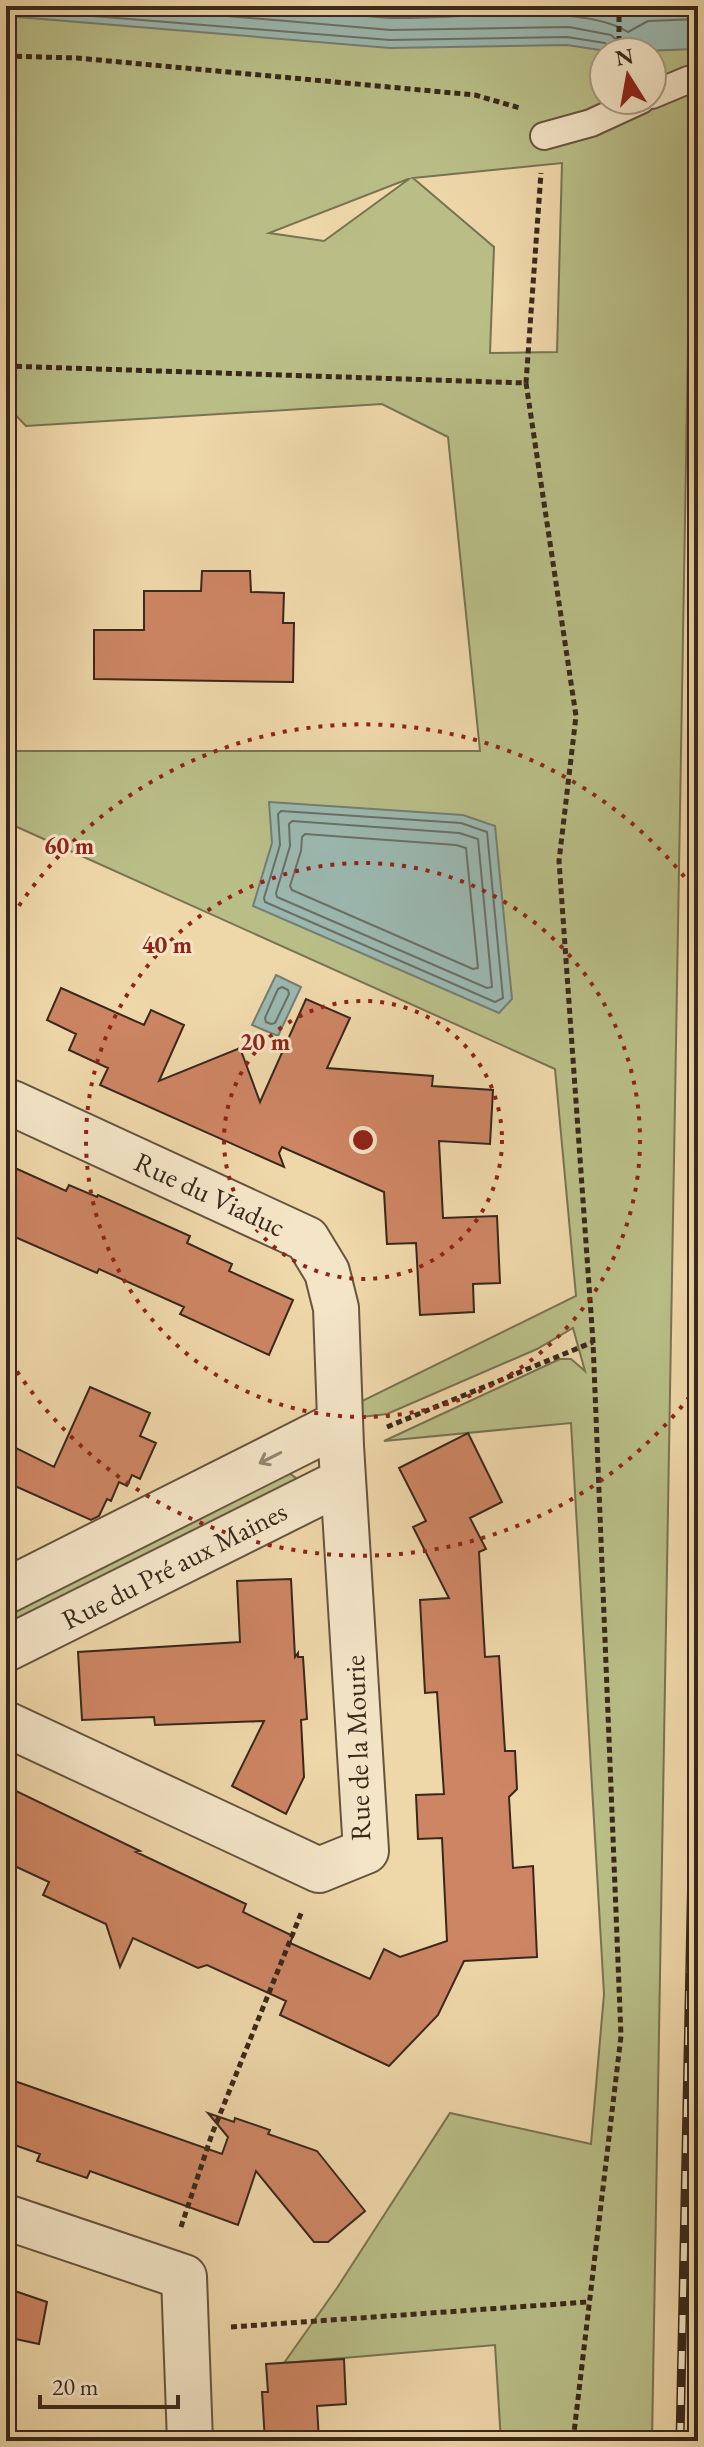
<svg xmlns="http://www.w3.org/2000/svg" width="704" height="2447" font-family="'EB Garamond',serif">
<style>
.green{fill:#b9be87;stroke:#797351;stroke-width:2;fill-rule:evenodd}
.water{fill:#9bb8b0;stroke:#747e74;stroke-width:2}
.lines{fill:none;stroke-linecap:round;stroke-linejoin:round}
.shore{stroke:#6a7066;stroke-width:2}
.building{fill:#cd8563;stroke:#39281b;stroke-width:2}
.service-casing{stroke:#66543e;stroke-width:30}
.minor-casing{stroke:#66543e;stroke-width:48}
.path{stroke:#39281b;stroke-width:5;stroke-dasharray:6 4;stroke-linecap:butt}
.service{stroke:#f4e5c7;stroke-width:26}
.minor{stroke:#f4e5c7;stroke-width:44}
.rail-casing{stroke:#39281b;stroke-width:9}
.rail{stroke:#f4e5c7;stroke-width:6;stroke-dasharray:18;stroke-linecap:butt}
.oneway{stroke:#968671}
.ring{fill:none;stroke:#8f2418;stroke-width:4;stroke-dasharray:4 8}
.labels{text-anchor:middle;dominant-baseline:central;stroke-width:6;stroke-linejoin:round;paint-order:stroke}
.street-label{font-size:28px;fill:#39281b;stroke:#f4e5c7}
.centre{fill:#8f2418;stroke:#f4e5c7;stroke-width:4}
.ring-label{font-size:24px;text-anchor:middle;font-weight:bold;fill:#8f2418;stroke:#f4e5c7;stroke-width:6;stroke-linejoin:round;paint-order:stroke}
</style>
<rect width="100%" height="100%" fill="#eed7a9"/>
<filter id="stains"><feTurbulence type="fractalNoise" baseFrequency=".0025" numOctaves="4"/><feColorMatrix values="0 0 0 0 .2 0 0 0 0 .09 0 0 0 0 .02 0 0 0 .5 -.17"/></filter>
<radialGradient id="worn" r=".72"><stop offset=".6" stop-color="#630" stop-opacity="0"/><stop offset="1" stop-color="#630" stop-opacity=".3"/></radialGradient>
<path class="green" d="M6,6H698V111L692,112L652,2441H501L495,2345L284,2363L337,2288L450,2113L591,2144L604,1994L571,1423L384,1441L560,1359H571L585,1371L573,1328L537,1349L387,1414L362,1417L360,1402L576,1296L555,1069L6,822V751H480L448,437L382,404L26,426L6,405ZM604,52H652V100H604ZM562,163L557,352L490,353L494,247L413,178ZM409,179L324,241L269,233L408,179Z
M283,1469L296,1478L291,1492L6,1634V1608Z"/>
<path class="water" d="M6,6H698V49L613,52L567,45L390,48L6,16Z
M269,802L463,815L495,826L512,999L499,1013L253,906L272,843Z
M276,975L301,987L278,1036L252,1025Z"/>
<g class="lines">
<path class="shore" d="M109,6L391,30L569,27L611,35L619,42L622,52
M265,6C307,9 350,16 393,18C453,20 580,1 628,32L648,21L698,19
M6,9L390,40L567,37L605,43L612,52
M281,811L461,823L487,832L503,998L495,1002L265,902L264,898L280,845L278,814Z
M292,821L459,833L478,839L492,987L487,988L277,897L276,893L290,846L289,824Z
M305,834L456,845L466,848L478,968L473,969L292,890L290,886L301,851L302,837Z
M282,987L288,990L289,994L275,1023L271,1024L266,1022L265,1018L278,989Z"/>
</g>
<path class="building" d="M202,571H250L251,592L284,593L283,623H294L293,682L94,679V630H144V591H201Z
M61,988L144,1025L151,1010L184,1025L159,1081L240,1048L260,1102L306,999L350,1018L327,1068L433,1076L432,1086L493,1090L490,1144L439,1141L443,1218L497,1216L500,1283L473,1284L474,1312L420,1315L416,1243L387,1244L384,1192L282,1147L279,1153L284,1167L100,1085L108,1068L69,1050L76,1034L47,1020Z
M6,1164L66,1191L69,1185L97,1197L98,1195L190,1236L187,1243L232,1264L229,1271L293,1300L269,1355L180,1314L184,1307L99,1269L97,1273L6,1233Z
M90,1387L150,1413L140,1436L156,1443L140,1479L132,1475L127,1486L119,1482L111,1501L107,1499L99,1516L91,1520L6,1482V1443L54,1467Z
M468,1433L502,1502L470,1518L486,1549L479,1552L485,1657L499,1656L505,1751H515L517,1789L509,1797L513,1868L533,1866L537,1957L464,1961L438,2015L389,2066L280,2015L286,2001L207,1965L198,1968L133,1938L120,1967L106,1924L43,1895L49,1882L6,1862V1786L140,1851L136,1852L246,1904L243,1912L293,1936L290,1943L370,1979L384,1949L400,1957L447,1941L442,1838L418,1839L416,1795L444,1794L437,1692L425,1693L420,1600L449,1598L413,1527L426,1521L399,1468Z
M291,1579L295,1657L298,1653V1657H303L307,1719L301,1720L304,1777L286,1814L232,1786L264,1721L155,1725L154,1717L82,1720L78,1652L240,1642L237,1581Z
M6,2078L222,2154L228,2137L208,2113L234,2122L235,2118L270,2130L268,2134L317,2151L365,2211L328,2242H314L256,2171L238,2225L90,2171L87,2178L37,2161L40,2154L6,2142Z
M6,2288L47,2302L39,2344L6,2337Z
M344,2359L346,2404L317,2406L319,2441H265L262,2392H268L266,2364Z"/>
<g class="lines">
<defs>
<path id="service" d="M652,95L688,80L698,79
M544,136L591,123L641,100"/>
<path id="minor" d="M6,1104L12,1103L307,1239L327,1272L336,1308L341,1446L366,1851L319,1870L6,1724
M6,1591L340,1423
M6,1649L343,1481
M6,2217L184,2277L190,2441"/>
</defs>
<use href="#service" class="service-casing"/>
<use href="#minor" class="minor-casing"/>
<path class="path" d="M619,52V6
M6,56L77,58L475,95L520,108
M6,366L526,383L541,173
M526,383L576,716L559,861L593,1342L621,2036L573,2441
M387,1427L593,1342
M181,2227L212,2134L302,1911
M231,2327L588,2302"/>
<use href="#service" class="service"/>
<use href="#minor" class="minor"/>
<defs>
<path id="rail" d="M680,2441L698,1579"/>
</defs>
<use href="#rail" class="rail-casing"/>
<use href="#rail" class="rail"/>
</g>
<defs><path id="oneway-shaft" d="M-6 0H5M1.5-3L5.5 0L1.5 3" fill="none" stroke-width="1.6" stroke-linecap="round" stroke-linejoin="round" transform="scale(2)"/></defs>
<use class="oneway" href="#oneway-shaft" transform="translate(270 1458) rotate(153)"/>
<g class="ring">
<circle cx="363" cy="1140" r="139"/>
<circle cx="363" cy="1140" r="277"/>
<path d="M697 1387A416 416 0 0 1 6 1354M6 926A416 416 0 0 1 697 893"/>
</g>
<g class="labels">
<g class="street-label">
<text transform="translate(210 1194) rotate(25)">Rue du Viaduc</text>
<text transform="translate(174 1565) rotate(-27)">Rue du Pré aux Maines</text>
<text transform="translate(357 1748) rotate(-92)">Rue de la Mourie</text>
</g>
</g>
<circle cx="363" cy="1140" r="12" class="centre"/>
<g class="ring-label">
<text x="69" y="854">60 m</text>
<text x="167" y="953">40 m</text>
<text x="265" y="1050">20 m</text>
</g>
<rect width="704" height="2447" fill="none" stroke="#eed7a9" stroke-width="32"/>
<rect x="8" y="8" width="688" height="2431" fill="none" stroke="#39281b" stroke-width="4"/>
<rect x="16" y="16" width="672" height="2415" fill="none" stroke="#39281b" stroke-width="2"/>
<g transform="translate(628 76) rotate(349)"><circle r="38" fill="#f4e5c7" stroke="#a99982" stroke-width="2"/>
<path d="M0-6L14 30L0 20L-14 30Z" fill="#8f2418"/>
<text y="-12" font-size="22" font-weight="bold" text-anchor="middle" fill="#39281b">N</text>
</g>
<path d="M40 2395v12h138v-12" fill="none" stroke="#39281b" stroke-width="4"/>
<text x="52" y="2395" font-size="24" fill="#39281b" stroke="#f4e5c7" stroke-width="6" paint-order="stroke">20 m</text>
<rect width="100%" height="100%" filter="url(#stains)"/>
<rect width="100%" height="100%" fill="url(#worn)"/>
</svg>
